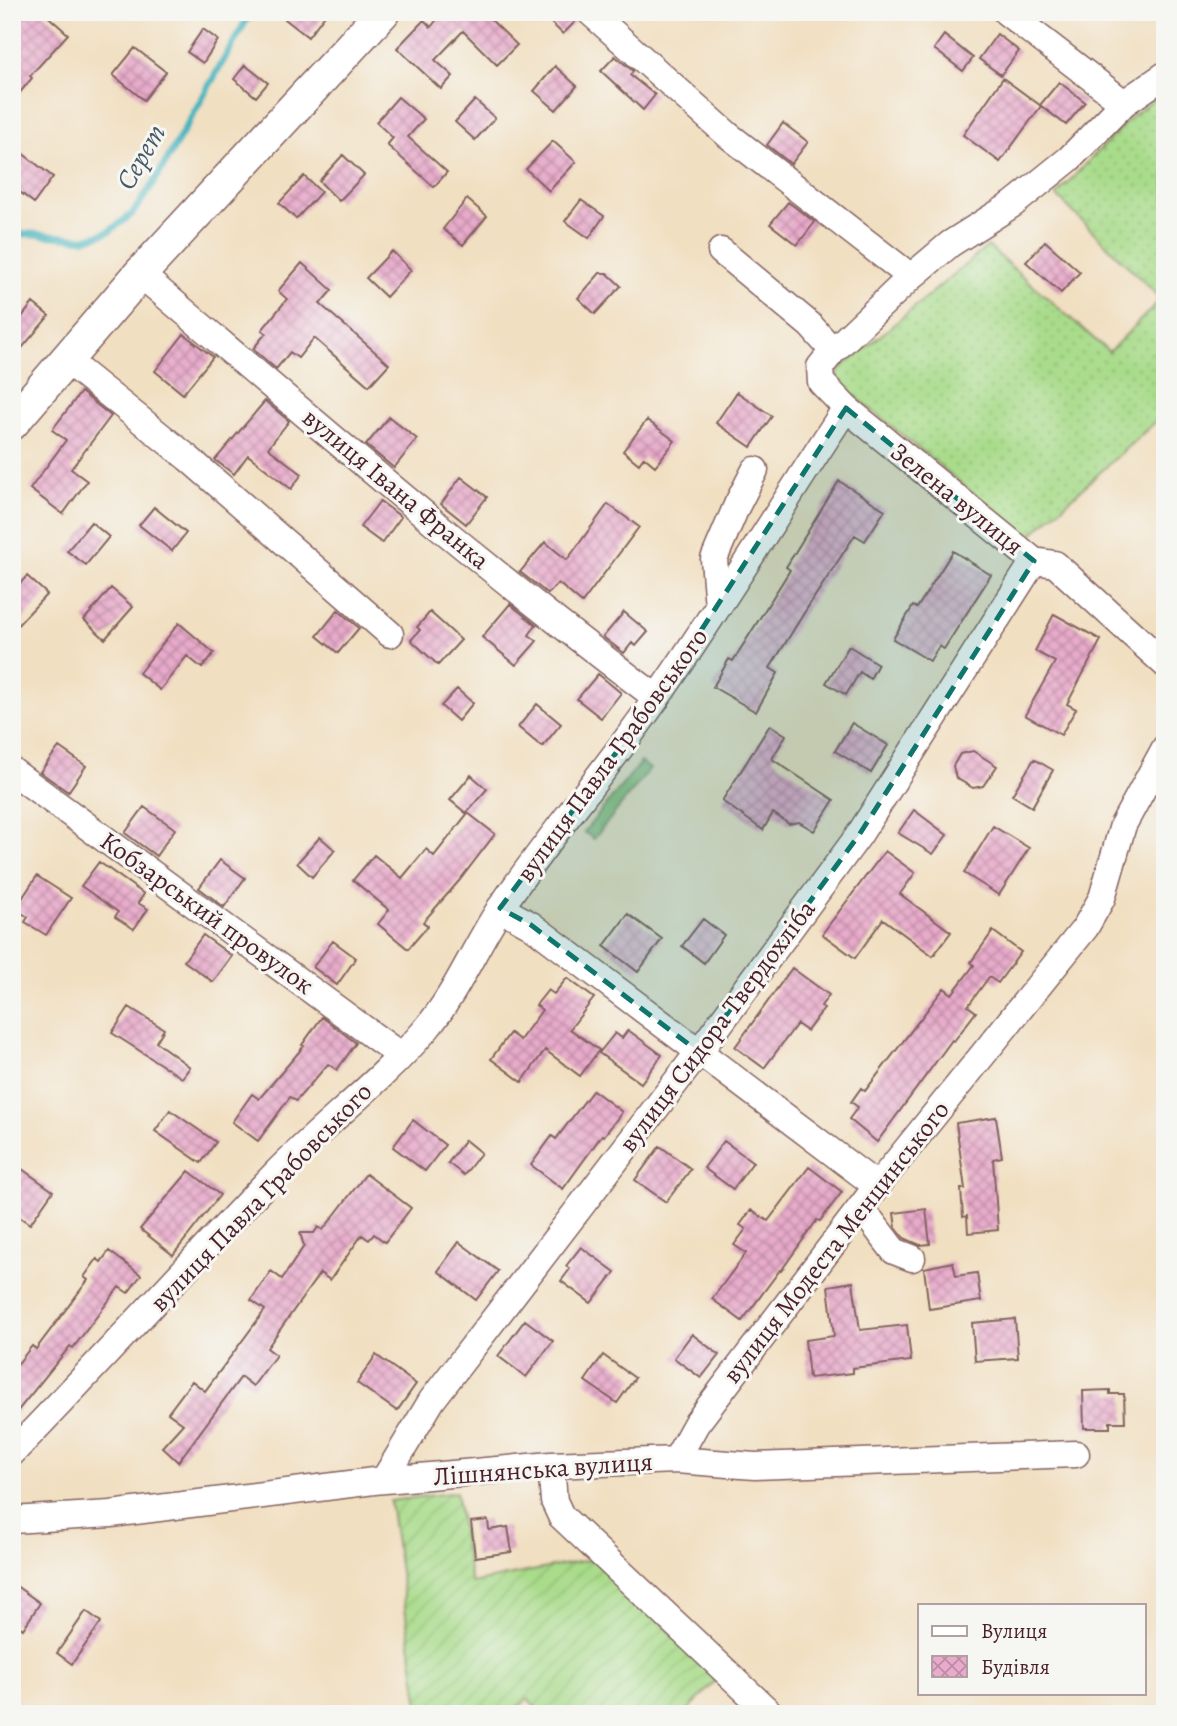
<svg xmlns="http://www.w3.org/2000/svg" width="1177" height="1726" font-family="Alegreya,serif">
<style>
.grass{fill:url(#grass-dots);stroke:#797d5a;stroke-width:2}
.forest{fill:url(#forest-crowns);stroke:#686d50;stroke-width:2}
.garden{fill:url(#garden-furrows);stroke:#797d5a;stroke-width:2}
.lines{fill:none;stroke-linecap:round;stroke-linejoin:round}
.stream{stroke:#44b3be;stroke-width:7}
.building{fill:url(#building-cross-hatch)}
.minor-casing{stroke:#846260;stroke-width:29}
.major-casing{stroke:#846260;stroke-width:36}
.minor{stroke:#fff;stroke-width:26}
.major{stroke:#fff;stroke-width:33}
.marked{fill:#0f766e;fill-opacity:0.2;stroke:#0f766e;stroke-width:5;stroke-dasharray:14 9;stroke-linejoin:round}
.labels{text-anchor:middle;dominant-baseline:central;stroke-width:6;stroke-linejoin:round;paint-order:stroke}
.street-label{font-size:26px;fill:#4a1f2b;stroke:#f6f6f2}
.water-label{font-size:28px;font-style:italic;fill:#485a66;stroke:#f6f6f2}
</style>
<defs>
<pattern id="grass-dots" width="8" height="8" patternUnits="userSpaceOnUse" patternTransform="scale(1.75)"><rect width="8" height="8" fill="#a8db8a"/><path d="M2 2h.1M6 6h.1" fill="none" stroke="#92bc77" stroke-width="1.8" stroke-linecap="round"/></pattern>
<pattern id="forest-crowns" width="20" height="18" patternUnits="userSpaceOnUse" patternTransform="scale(1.75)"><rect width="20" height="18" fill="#86bb76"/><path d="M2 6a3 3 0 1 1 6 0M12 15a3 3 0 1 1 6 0" fill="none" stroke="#709761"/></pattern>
<pattern id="garden-furrows" width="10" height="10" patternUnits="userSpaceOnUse" patternTransform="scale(1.75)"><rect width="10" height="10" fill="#a8db8a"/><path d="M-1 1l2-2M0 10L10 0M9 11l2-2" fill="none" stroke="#92bc77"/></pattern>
<pattern id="building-cross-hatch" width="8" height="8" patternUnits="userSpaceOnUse" patternTransform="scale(1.75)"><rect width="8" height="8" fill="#e8abcb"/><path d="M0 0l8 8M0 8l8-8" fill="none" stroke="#be8ba5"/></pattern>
</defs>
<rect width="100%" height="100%" fill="#f6f6f2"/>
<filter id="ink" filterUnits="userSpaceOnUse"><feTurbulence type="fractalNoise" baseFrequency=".0143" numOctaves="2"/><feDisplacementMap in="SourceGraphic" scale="14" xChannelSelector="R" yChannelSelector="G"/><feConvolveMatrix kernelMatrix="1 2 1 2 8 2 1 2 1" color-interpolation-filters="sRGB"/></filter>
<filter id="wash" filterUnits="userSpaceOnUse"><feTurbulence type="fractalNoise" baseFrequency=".00686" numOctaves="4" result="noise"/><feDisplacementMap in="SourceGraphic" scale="28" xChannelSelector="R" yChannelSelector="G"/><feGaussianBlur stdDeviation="1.57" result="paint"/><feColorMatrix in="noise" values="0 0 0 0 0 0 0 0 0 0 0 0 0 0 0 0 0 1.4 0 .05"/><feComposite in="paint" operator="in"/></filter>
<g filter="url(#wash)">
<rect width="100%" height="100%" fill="#f1dfc1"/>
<path class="grass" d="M1165,91V413L1028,538L852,394L838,378L839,370L988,246L1109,352L1161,299L1056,195L1131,117Z"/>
<path class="forest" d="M641,762L650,769L594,839L584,832Z"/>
<path class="garden" d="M456,1492L471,1583L593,1559L719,1677L685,1714H543L527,1699L513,1714H420L390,1501Z"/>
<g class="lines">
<path class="stream" d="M12,237L17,234H33L85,239L108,232L132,214L155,181L251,12"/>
</g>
<g id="blocks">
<path class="building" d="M12,12H43L68,34L30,76L32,78L12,102Z
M276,12H327L308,37Z
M443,12H483L517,45L497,65L463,31L435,60L453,76L441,89L397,48L424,20L431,27Z
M557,12H575L577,20L563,34L549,21Z
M203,29L218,40L203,63L187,52Z
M997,34L1019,51L1001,75L979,59Z
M944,35L973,58L963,71L934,49Z
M135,48L166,72L144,100L113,75Z
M615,56L633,71L630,75L655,95L643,110L601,71Z
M245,65L268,83L256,97L234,79Z
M555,66L577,86L556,110L534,91Z
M1003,78L1041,106L1000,162L963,135Z
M1059,82L1085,102L1066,125L1040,105Z
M398,97L424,119L408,137L447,172L434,187L387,145L393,138L376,122Z
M475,100L495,118L475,140L455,122Z
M783,123L808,142L791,164L767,145Z
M553,141L576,162L549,191L526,169Z
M22,153L53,177L34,203L12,186V166Z
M343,155L364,175L339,201L319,181Z
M304,176L321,192L296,219L279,203Z
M467,199L487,216L463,245L443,229Z
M581,200L604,216L589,238L565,221Z
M788,202L815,222L797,245L770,224Z
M1045,241L1080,272L1061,293L1026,262Z
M392,251L411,270L386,297L366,278Z
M302,263L332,290L320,304L389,364L369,386L314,338L298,358L290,352L276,369L253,349L266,333L262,330L287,299L278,291Z
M600,273H607L621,286L595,314L578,298Z
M33,303L49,316L12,360V329Z
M184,334L213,357L183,394L155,371Z
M81,392L111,416L71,469L87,481L63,514L30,489L66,440L52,430Z
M737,392L772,416L751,447L716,423Z
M265,401L289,421L268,448L302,474L291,489L248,455L234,474L215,460Z
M389,417L417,439L394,468L366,445Z
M647,420L675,441L655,466L644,457L639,464L623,451Z
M461,477L487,497L466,524L441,504Z
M839,481L885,510L865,541L855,535L804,613L770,668L778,673L756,712L713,687L729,659L733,661L790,570L786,567Z
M380,501L401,517L382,543L360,527Z
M608,504L639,527L582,603L558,583L548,594L520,572L545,542L567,560Z
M154,507L186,533L172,551L139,525Z
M91,522L109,537L86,565L67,551Z
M953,551L991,575L944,649L939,646L930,661L893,639L913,606L917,608Z
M27,576L47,594L12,631V592Z
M111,588L133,607L105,639L84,620Z
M510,604L536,625L529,635L537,641L516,665L482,637Z
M338,610L359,628L338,653L317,636Z
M430,612L461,640L438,665L411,640L420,630L417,627Z
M624,612L648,632L636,646L632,643L624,653L603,637Z
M1054,614L1101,640L1067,704L1076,709L1061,735L1025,715L1055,662L1035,651Z
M179,623L214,653L202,668L187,656L160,690L139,673Z
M849,646L878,664L870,679L860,672L846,695L826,683Z
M598,674L621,693L601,718L577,699Z
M457,689L473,703L458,721L441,706Z
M537,704L561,724L542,747L518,727Z
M852,723L888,745L871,773L835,751Z
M770,725L786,735L772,759L834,800L814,831L799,822L789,824L773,813L763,830L722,801Z
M59,747L86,766L68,792L40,772Z
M973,751L997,766L983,786L973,788L956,778L953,766L960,754Z
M1034,759L1053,770L1032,807L1012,795Z
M471,775L487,789L466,813L450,800Z
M144,807L175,829L156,856L125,833Z
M914,810L947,835L933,854L898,833Z
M468,813L495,834L459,881L423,922L428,926L408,949L378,924L389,910L353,880L374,855L402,878L426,849L434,856Z
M993,826L1029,848L999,895L964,873Z
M320,837L335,850L312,877L297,863Z
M885,851L915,873L900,894L951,932L933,956L883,919L855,958L822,934Z
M220,860L245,878L224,907L199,888Z
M99,862L144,894L138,903L148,909L134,929L115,917L118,912L81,886Z
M37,876L71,898L46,935L25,922L28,917L15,909Z
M628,914L662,939L638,972L604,946Z
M703,919L724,935L704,963L682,946Z
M993,931L1021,952L998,983L989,977L968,1006L976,1012L954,1041L952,1040L877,1142L849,1119L858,1107L851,1102L861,1088L865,1091L944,988L952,994L974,965L971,962Z
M203,935L232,956L213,982L184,961Z
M333,941L356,958L337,985L313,967Z
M792,968L829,995L821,1006L824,1008L807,1031L797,1024L764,1068L735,1047Z
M567,978L594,998L570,1029L599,1050L580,1076L545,1050L522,1082L491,1059L510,1033L520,1040L542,1010L536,1005L548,990L554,994Z
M129,1007L164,1029L156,1042L190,1067L182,1078L112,1033Z
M322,1017L356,1043L337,1070L328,1064L296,1101L290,1097L258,1141L232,1122L252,1094L259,1099L304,1046L302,1045Z
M628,1030L662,1055L641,1083L599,1053L615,1033L622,1038Z
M593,1090L622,1112L604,1136L602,1135L563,1189L531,1165L552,1136L556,1139Z
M170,1110L216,1142L201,1163L155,1131Z
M996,1117L1002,1157L993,1159L998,1230L968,1233L967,1216L963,1217L961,1189H965L956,1123Z
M413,1120L445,1145L425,1171L393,1147Z
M465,1140L481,1153L464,1175L448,1163Z
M724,1141L753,1162L733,1189L704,1168Z
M660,1146L691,1169L666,1202L635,1180Z
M809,1167L842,1192L820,1221L817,1220L781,1271L780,1270L742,1321L712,1299L746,1253L734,1245L746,1229L740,1225L751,1210L768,1221Z
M22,1169L53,1191L30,1224L12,1212V1183Z
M189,1171L220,1195L173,1255L140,1229Z
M366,1174L411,1208L385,1242L374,1234L369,1240L362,1235L330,1280L320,1273L267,1348L276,1355L253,1386L241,1377L178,1462L162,1447L183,1424L168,1413L192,1381L205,1391L265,1310L251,1300L271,1271L282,1279L304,1246L300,1233H314L318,1227L323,1230Z
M926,1209L930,1244L920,1245L904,1238L896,1228L894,1213Z
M459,1242L498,1271L476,1300L438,1271Z
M581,1247L615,1272L591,1303L561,1281L570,1269L566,1266Z
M109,1251L141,1275L128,1293L119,1287L73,1348L70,1346L12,1418V1371L32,1346L36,1349L88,1280L84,1277L97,1259L101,1262Z
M953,1262L956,1276L977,1273L981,1301L929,1309L924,1268Z
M853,1282L860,1330L907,1325L911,1361L853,1368V1373L809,1378L805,1340L834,1336L828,1286Z
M1015,1319L1018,1358L975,1361L972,1323Z
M525,1320L553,1341L526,1377L498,1356Z
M692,1334L719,1355L701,1378L674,1358Z
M376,1355L416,1384L397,1411L357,1383Z
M603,1355L635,1378L617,1403L585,1381Z
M1110,1390V1394H1124L1125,1422H1110V1428H1084L1083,1391Z
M488,1520L489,1530L508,1527L512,1552L475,1557L471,1522Z
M12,1583L40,1603L23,1629L12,1621Z
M86,1611L101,1622L72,1664L57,1653Z"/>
</g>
</g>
<g filter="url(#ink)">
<use href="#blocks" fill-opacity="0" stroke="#846260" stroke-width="2"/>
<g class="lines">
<defs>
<path id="minor" d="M590,12L728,135L911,277
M1006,12L1124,103
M721,251L810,325L833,351
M140,274C310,418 478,565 657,698
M66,360L188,458L390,634
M846,408L1034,561L1055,564L1165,664
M718,607L714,559L737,505L755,470
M12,771L401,1056
M500,908L531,925L877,1186
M858,1211L872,1222L894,1251L912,1258
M12,1453C101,1361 187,1266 276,1173C324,1124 383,1080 427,1028C457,992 475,946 501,907C550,835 608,768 658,696C724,602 783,503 846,408L821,382L820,367L833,351L911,277L950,244L1013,204L1069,159L1124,103L1165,75
M676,1460L696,1424L877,1186L1085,928L1102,898L1123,825L1165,748
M551,1465L554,1501L561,1516L771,1714
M384,1480L432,1400L699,1052L859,835L1034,561
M12,1520L111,1514L374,1481L551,1465L676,1460L755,1466L1076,1454"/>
<path id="major" d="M12,423L140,274L383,12"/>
</defs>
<use href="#minor" class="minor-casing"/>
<use href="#major" class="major-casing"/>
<use href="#minor" class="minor"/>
<use href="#major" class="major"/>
</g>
</g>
<path class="marked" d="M846,408L1034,561L859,835L699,1052L531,925L500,908L657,698Z"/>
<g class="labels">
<g class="street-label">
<text transform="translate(396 489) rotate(40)">вулиця Івана Франка</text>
<text transform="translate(957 499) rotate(39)">Зелена вулиця</text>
<text transform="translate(612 755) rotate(-54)">вулиця Павла Грабовського</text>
<text transform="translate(207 913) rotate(36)">Кобзарський провулок</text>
<text transform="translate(717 1026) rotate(-53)">вулиця Сидора Твердохліба</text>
<text transform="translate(261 1197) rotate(-46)">вулиця Павла Грабовського</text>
<text transform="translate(836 1242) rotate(-52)">вулиця Модеста Менцинського</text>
<text transform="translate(543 1469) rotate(-4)">Лішнянська вулиця</text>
</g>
<g class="water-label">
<text transform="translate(141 157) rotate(-60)">Серет</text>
</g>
</g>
<rect width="1177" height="1726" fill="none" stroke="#f6f6f2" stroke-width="42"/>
<rect x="918" y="1604" width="228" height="91" fill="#f6f6f2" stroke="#b1a0a2" stroke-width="2"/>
<rect x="932" y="1626" width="35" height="10" fill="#ffffff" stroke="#b1a0a2" stroke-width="2"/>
<text x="981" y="1638" font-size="21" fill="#4a1f2b">Вулиця</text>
<rect x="932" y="1656" width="35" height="21" fill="url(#building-cross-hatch)" stroke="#b1a0a2" stroke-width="2"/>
<text x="981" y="1674" font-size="21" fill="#4a1f2b">Будівля</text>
</svg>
